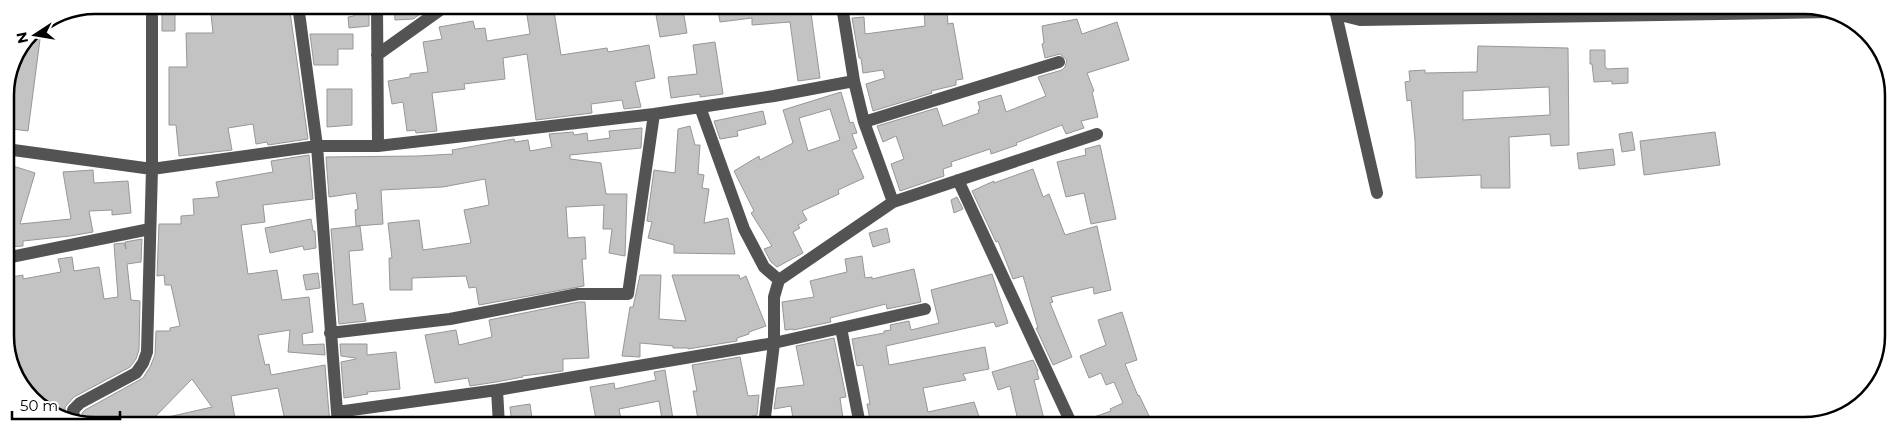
<svg xmlns="http://www.w3.org/2000/svg" width="1899" height="431" font-family="Montserrat,sans-serif">
<style>
.building{fill:#c3c3c3;stroke:#979797;fill-rule:evenodd}
.lines{fill:none;stroke-linecap:round;stroke-linejoin:round}
.minor{stroke:#535353;stroke-width:12}
.rim{fill:none;stroke:#000;stroke-width:2.5}
</style>
<rect width="100%" height="100%" fill="#fff"/>
<path class="building" d="M210,5H234V9L257,5H289L308,139L268,145L267,142L256,144L253,124L228,128L232,150L179,156L176,125H169V67H187L186,33H213Z
M354,5H369V26L349,28L348,17L354,16Z
M394,5H426V10L413,19L395,20Z
M553,5L561,55L607,48L608,52L649,45L655,78L635,82L641,107L624,109L622,100L591,104L592,113L536,120L527,54L503,58L505,79L464,84L465,89L432,93L437,131L416,133L415,130L407,131L403,102L392,104L388,81L410,77V74L428,72L423,42L442,39L439,27L473,21L475,29L485,28L487,41L530,34L526,9Z
M717,6H810L820,78L798,81L790,22L752,25V18L720,22Z
M162,10H175V31H162Z
M683,10L687,33L660,37L656,15Z
M947,10L948,24L953,23L963,79L956,80V85L931,91L932,93L873,111L866,84L885,78L883,70L863,73L861,58H859L852,18L864,17L865,34L925,26L924,12Z
M1077,19L1082,34L1117,22L1129,60L1087,73L1094,91L1092,92L1098,117L1081,121L1084,128L1066,134L1062,125L1016,143L1017,145L991,154L990,149L951,162L952,166L943,169L944,176L900,191L891,164L904,159L896,136L883,142L877,126L937,108L943,126L979,113L978,110L980,109L978,102L1001,95L1006,112L1046,96L1038,77L1062,70L1065,67L1067,60L1060,54L1045,58L1042,44L1044,43L1042,26Z
M42,24L28,131L5,128V89L31,31Z
M310,34H353V49H338V65H314Z
M715,42L723,94L700,97V94L671,98L668,77L697,74L693,45Z
M1478,46L1568,48L1569,145L1551,146L1550,134L1509,137L1510,188H1481V175L1416,178L1415,140L1411,100L1407,101L1405,82L1410,81L1409,71L1425,70V73L1477,72ZM1549,87L1550,115L1463,120V91Z
M1590,50H1605V66L1607,69L1628,68V83L1612,84V81L1594,82L1592,64H1590Z
M327,89H352V125L327,127Z
M841,92L850,123L853,122L857,133L852,134L857,148L852,150L864,178L838,190L839,194L802,211L807,220L798,225L800,228L793,232L803,253L777,267L771,262L764,249L772,246L751,213L754,211L734,171L759,156L760,160L793,143L783,110ZM830,109L840,140L808,151L799,118Z
M763,111L766,124L737,131L738,136L720,139L714,121Z
M690,126L695,145H700L698,174L704,175L702,188L709,189L704,223L728,218L735,254L674,253V245L648,238L652,222L647,221L654,170L675,173L678,129Z
M642,128L641,148L570,155V159L601,163L606,194H627L625,256L609,253L612,229H603L604,205L566,207L568,238L585,237L586,259H582L584,286L479,305L476,287L469,288L466,276L412,278V290H390L389,258H392L388,223L419,220L423,250L471,243L464,210L489,205L485,179L443,187L381,190L383,224L356,226L355,210L358,209L356,193L329,197L326,157L418,156L453,154L452,150L514,139L515,142L528,140L530,151L552,147L549,134L573,132L574,135L587,133L588,141L610,138L609,131Z
M1632,132L1635,150L1622,152L1619,134Z
M1715,132L1720,165L1644,175L1640,141Z
M1100,145L1116,219L1091,224L1084,193L1066,197L1057,162L1086,155L1085,149Z
M1613,149L1615,165L1579,169L1577,153Z
M309,155L313,199L263,205L265,222L241,225L248,274L277,270L282,300L309,297L313,332L302,334L303,345L324,344L325,355L288,352L290,330L258,335L265,365L269,364L271,375L325,365L330,425H286L278,388L231,396L236,424H156L155,420L212,407L192,379L148,424H83L82,413L85,410L143,378L150,367L155,355L156,331H170V328L180,326L171,285H165L164,275L157,276L159,224H181V216L194,215L193,199L219,197L216,182L273,172L271,161Z
M10,165L35,173L20,224L71,219L63,172L93,170L94,183L128,181L131,213L112,215V210L89,211L93,232L70,236L23,241V246L6,247V178Z
M1033,169L1043,197L1049,194L1065,235L1097,226L1111,290L1094,294L1093,287L1051,297L1053,302L1050,303L1072,357L1053,365L1036,328H1038L1023,276L1013,279L998,241L996,242L972,191L994,181V183Z
M957,197L963,209L954,213L951,200Z
M311,219L313,231H315L316,248L304,250L303,246L270,253L265,228Z
M360,226L363,250L349,251L353,305L363,303L366,321L339,324L331,229Z
M887,228L890,242L873,247L869,233Z
M142,239L141,262L127,264L131,300L140,301L139,350L136,359L130,367L74,397L65,407L66,418L31,400L7,354L6,278L23,275V279L61,272L58,259L72,257L74,271L99,267L104,299L118,297L114,244L124,243L126,249L125,242Z
M862,256L865,278L872,277V279L914,269L921,302L887,309L886,304L830,318L831,322L793,330V329L785,330L782,302L814,297L810,281L847,272L845,259Z
M318,273L320,288L306,290L303,275Z
M992,274L1008,323L996,327L994,322L886,346L889,365L985,347L989,369L963,374L966,380L923,388L928,412L974,402L982,425H871L867,404H870L863,365L857,366L852,339L884,333V331L891,330L890,325L909,321L911,330L939,323L931,290Z
M640,275H661L659,319L686,321L672,275H739L740,279L746,276L766,326L749,332V334L737,338V341L688,349V348H673V346L640,343V357L622,356L630,307H633Z
M579,302H585L589,358L563,359V371L522,376L523,377L496,382L470,386L468,378L435,383L425,335L456,330L459,345L492,337L489,320Z
M1122,312L1137,360L1125,364L1138,396L1139,395L1150,418L1136,425H1080V422L1111,411L1110,409L1123,403L1114,382L1106,385L1101,373L1089,378L1080,356L1106,345L1098,320Z
M834,338L846,397L840,398L844,425H794L791,406L774,409L777,388L804,385L796,346Z
M340,344H367V355L396,352L400,389L367,392L368,394L344,398L341,362L356,359V358L341,356Z
M740,357L748,396L759,395L757,415L752,416L751,425H733L734,421L713,425H699L693,391H697L692,365Z
M1033,360L1038,371L1037,372L1039,379L1034,380L1045,423L1037,425H1019L1010,386L998,390L992,372Z
M665,370L674,425H663L659,401L619,409L622,425H597L590,387L614,383L615,389L656,380L654,372Z
M530,404L533,425H512L510,407Z"/>
<g class="lines">
<path class="minor" d="M298,5L317,146L338,425
M377,5L378,146
M842,6L854,81L864,122L893,202
M1330,6L1336,14L1377,193
M1336,14L1360,20L1832,12
M377,55L447,5
M700,107L744,229L764,267L779,280
M864,122L1059,62
M6,149L152,169L317,146H378L654,114L774,96L854,81
M958,180L1072,425
M6,258L150,229
M841,328L860,425
M330,333L450,319L578,294H628L654,114
M497,390L499,425
M337,412L497,390L774,343L925,309
M75,423L73,410L80,403L136,373L143,363L147,352L152,169V5
M764,425L774,343V297L779,280L893,202L1097,134"/>
</g>
<path d="M0 0H1899V431H0ZM95 14H1804A81 81 0 0 1 1885 95V336A81 81 0 0 1 1804 417H95A81 81 0 0 1 14 336V95A81 81 0 0 1 95 14Z" fill="#fff" fill-rule="evenodd"/>
<path class="rim" d="M95 14H1804A81 81 0 0 1 1885 95V336A81 81 0 0 1 1804 417H95A81 81 0 0 1 14 336V95A81 81 0 0 1 95 14Z"/>
<g transform="translate(35 35) rotate(258)" stroke="#ffffff" stroke-width="4" paint-order="stroke">
<path d="M0-4L9 19L0 12L-9 19Z" fill="#000000"/>
<text y="-8" font-size="14" font-weight="bold" text-anchor="middle" fill="#000000">N</text>
</g>
<path d="M12 411v8h108v-8" fill="none" stroke="#000000" stroke-width="2.5"/>
<text x="20" y="411" font-size="15" fill="#000000" stroke="#ffffff" stroke-width="4" paint-order="stroke">50 m</text>
</svg>
